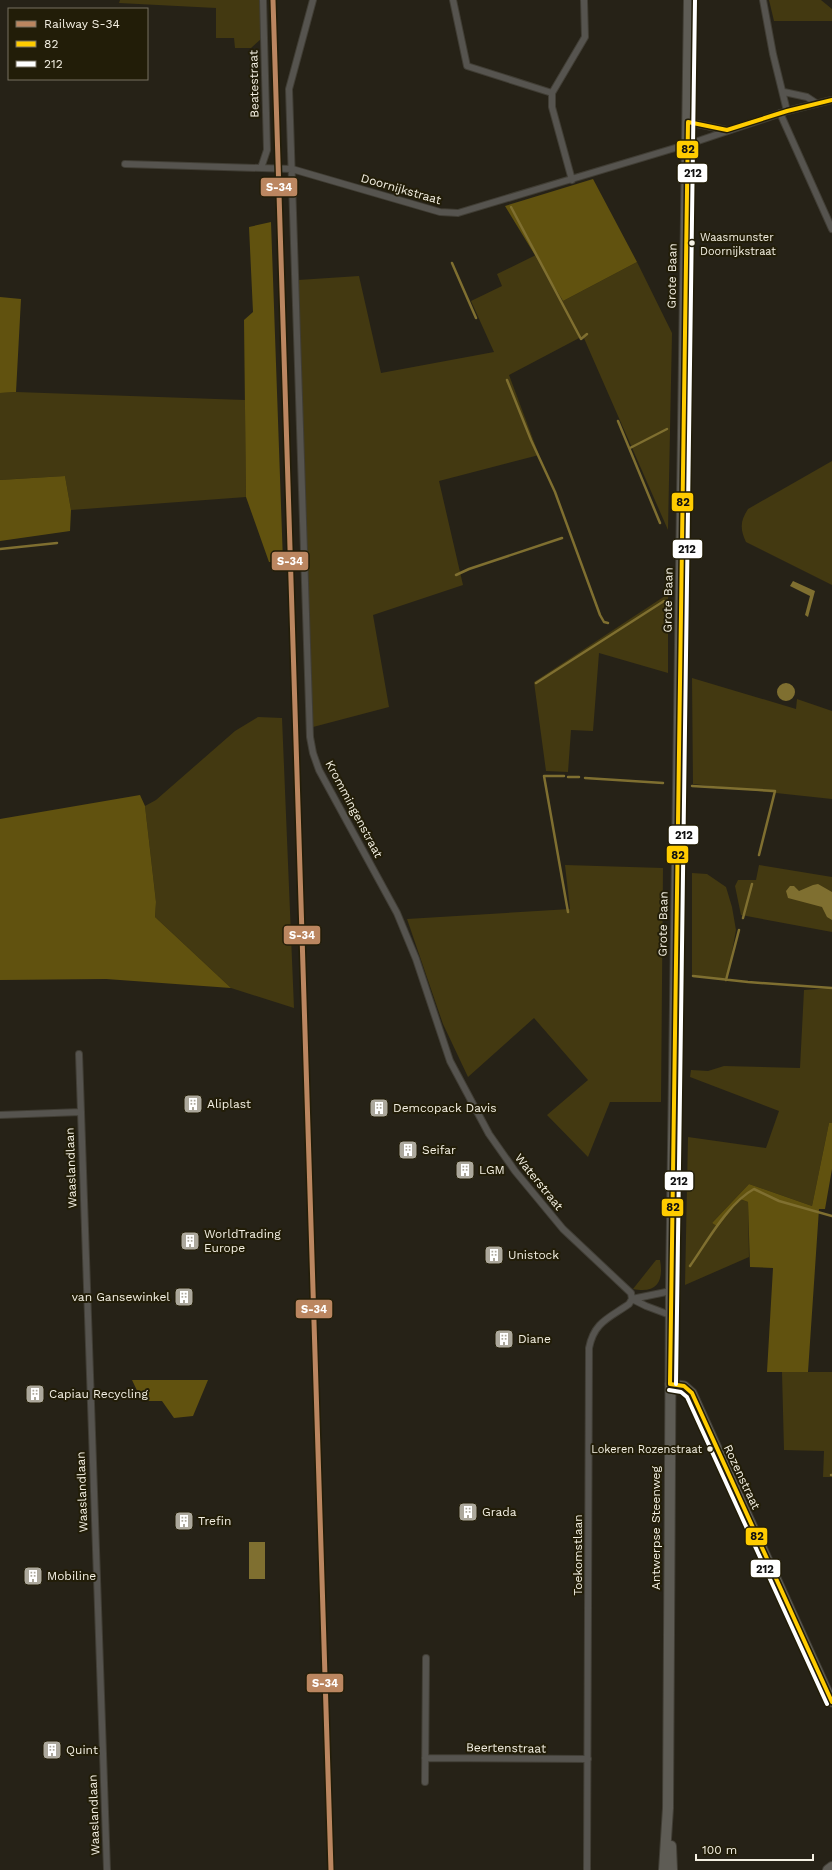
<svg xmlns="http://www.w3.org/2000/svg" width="832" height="1870" font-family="'Work Sans',sans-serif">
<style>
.green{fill:#433911}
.forest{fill:#61520f}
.water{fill:#7f6f30}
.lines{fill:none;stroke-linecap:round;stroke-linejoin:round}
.stream{stroke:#7f6f30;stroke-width:2.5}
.street-casing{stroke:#413e35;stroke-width:8}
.secondary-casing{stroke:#413e35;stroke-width:11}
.primary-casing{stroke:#413e35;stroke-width:12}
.street{stroke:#56544f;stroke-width:6}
.secondary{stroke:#605e58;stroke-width:9}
.primary{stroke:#5e5c55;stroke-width:10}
.bus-1-casing{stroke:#221d08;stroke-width:7}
.bus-2-casing{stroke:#221d08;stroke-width:7}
.bus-1{stroke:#fc0;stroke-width:4}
.bus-2{stroke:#fff;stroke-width:4}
.rail-1-casing{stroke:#221d08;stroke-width:8}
.rail-1{stroke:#bb8660;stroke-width:5}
.bus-dot{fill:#f4f0e3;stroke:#221d08;stroke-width:1.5}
.labels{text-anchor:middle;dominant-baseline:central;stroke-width:4;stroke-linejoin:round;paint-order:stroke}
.bus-label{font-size:11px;fill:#f4f0e3;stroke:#221d08;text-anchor:start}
.street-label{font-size:12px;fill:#f4f0e3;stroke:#221d08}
.poi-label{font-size:12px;fill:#f4f0e3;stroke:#221d08;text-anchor:start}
.line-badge{stroke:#221d08;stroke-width:1.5}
.badge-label{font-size:11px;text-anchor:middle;font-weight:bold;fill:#fff}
.pale-badge-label{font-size:11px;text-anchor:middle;font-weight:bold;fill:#111}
</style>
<rect width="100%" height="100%" fill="#262217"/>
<path class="green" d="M120,0H260L261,39L251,48H235L234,38H216V8L119,3Z
M769,0H821L832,9V21H774Z
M536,255L563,301L637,262L672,333L668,530L583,336L509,375L539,455L439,481L463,585L373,615L389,707L313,727L298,280L359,276L381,373L494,352L471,301L502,286L497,274Z
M16,392L245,400L246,497L71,510L65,476L0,480V393Z
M832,461V585L746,542C740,529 740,521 748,509Z
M668,594V673L599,653L593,731L571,730L568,772L546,771L534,682Z
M692,678L796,709L797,699L832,711V799L693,784Z
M258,717L282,718L294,1008L231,988L155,917L156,902L145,806L156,800L235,731Z
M565,865L663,868L661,1102H610L588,1157L547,1115L588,1080L534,1018L468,1077L443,1024L407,919L570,909Z
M759,865L832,877V932L741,915L735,886L738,880H756Z
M692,873L707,874L726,887L732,907L736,930L727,979L692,977Z
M832,988V1123H829L812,1206L749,1184L712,1223L718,1227L740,1199L748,1202L749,1257L685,1285L688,1137L766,1148L779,1111L690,1077L691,1070L708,1071L724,1066L800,1068L804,990Z
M656,1260H660C664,1281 657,1294 633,1289Z
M782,1372H832V1477H823L824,1451L784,1450Z"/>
<path class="forest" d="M593,179L637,262L563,301L505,206Z
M271,222L283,562H269L246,497L244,320L253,312L249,227Z
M0,297L21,299L16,392L0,393Z
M65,476L71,510L70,531L0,541V480Z
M140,795L145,806L156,902L155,917L231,988L106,979L0,980V819Z
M829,1123H832V1169L825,1209H819L808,1372H767L773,1268L750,1267L748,1202L740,1199L718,1227L712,1223L749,1184L812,1206Z
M132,1380H208L193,1416L174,1418L162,1401H142Z"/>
<path class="water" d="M793,581L815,591L808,617L805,615L810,596L790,586Z
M777 692a9 9 0 1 1 18 0a9 9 0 1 1-18 0Z
M818,884L832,892V920L827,917L822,907L788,898L786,891L790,886H794L799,891L813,885Z
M249,1542H265V1579H249Z"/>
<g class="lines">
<path class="stream" d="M511,207L581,339L587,334
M452,263L476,318
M507,380L531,440L555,492L600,615L604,622L608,623
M618,421L660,523
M630,448L667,429
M0,549L57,543
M456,575L469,569L562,538
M536,683L664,601
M564,776H544L568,912
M568,777H579
M585,778L663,783
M692,786L775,791L759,855
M743,918L752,884
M693,976L748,982L832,988
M726,980L739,930
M690,1266C707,1242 728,1203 754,1189L779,1201L832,1216
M831,1475H832"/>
<defs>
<path id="street" d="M313,0L289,89L310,737L313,753L319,770L397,913L416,959L450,1061L489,1134L515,1171L563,1229L631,1293L632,1299
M453,0L467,66L552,93
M763,0L773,54L787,111
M784,92L807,97L816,103
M780,113L832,229
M688,122L726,130
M125,164L292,169L440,212L458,213L695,142L787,111L832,100
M261,168L267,150L263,0
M572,180L552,107V93L585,37L584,0
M79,1054L107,1870
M0,1115L81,1112
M632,1299L646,1306L670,1315
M425,1758L588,1759
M425,1782L426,1658
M587,1870L589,1348C594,1322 609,1318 629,1304L632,1299L671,1291"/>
<path id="secondary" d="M670,1384L684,1386L692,1393L832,1702"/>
<path id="primary" d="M671,1846L672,1870
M664,1870L668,1808L671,1291L689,0
M828,1870L832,1867"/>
</defs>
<use href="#street" class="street-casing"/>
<use href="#secondary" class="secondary-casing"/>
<use href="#primary" class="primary-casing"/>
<use href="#street" class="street"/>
<use href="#secondary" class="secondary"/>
<use href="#primary" class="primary"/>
<defs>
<path id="bus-1" d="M670,1384L688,122L727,130L787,111L832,100
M670,1384L684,1386L692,1393L832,1702"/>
<path id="bus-2" d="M676,1384L695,0
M669,1390L681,1392L687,1397L827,1704"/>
</defs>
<use href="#bus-1" class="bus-1-casing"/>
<use href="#bus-2" class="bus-2-casing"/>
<use href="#bus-1" class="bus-1"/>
<use href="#bus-2" class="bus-2"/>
<defs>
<path id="rail-1" d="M273,0L331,1870"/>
</defs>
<use href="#rail-1" class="rail-1-casing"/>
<use href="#rail-1" class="rail-1"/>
</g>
<defs>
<symbol id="building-square" viewBox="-11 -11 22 22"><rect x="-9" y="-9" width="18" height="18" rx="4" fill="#aca89c" stroke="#221d08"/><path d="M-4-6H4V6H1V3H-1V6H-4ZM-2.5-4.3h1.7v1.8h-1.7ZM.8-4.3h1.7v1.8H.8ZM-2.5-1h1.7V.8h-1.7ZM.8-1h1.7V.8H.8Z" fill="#fff"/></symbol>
</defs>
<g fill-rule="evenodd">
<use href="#building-square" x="182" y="1093" width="22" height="22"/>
<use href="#building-square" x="368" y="1097" width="22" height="22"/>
<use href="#building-square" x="397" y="1139" width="22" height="22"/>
<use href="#building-square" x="454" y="1159" width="22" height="22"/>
<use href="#building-square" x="179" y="1230" width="22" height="22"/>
<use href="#building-square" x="483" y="1244" width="22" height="22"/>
<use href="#building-square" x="173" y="1286" width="22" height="22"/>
<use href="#building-square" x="493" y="1328" width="22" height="22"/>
<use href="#building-square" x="24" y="1383" width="22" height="22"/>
<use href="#building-square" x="457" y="1501" width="22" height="22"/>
<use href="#building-square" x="173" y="1510" width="22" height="22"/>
<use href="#building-square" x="22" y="1565" width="22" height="22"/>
<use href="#building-square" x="41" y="1739" width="22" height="22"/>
</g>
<g class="bus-dot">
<circle cx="692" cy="243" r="3.5"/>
<circle cx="710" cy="1449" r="3.5"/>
</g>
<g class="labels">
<g class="bus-label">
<text x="700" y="237">Waasmunster<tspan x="700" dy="14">Doornijkstraat</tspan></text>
<text x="702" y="1449" text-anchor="end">Lokeren Rozenstraat</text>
</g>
<g class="street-label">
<text transform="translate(254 84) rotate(-91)">Beatestraat</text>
<text transform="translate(401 189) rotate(16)">Doornijkstraat</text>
<text transform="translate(672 276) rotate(-89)">Grote Baan</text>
<text transform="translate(668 600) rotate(-89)">Grote Baan</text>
<text transform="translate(354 809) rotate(62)">Krommingenstraat</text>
<text transform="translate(663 924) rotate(-89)">Grote Baan</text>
<text transform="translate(71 1168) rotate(-92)">Waaslandlaan</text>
<text transform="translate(539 1182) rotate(51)">Waterstraat</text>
<text transform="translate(742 1477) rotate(65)">Rozenstraat</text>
<text transform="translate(82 1492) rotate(-92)">Waaslandlaan</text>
<text transform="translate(656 1528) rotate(-90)">Antwerpse Steenweg</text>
<text transform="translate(578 1555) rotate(-90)">Toekomstlaan</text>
<text transform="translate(506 1748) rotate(1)">Beertenstraat</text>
<text transform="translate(94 1815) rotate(-92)">Waaslandlaan</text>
</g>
<g class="poi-label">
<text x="207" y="1104">Aliplast</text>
<text x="393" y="1108">Demcopack Davis</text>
<text x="422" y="1150">Seifar</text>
<text x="479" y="1170">LGM</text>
<text x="204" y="1234">WorldTrading<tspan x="204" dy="14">Europe</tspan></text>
<text x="508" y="1255">Unistock</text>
<text x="170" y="1297" text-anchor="end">van Gansewinkel</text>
<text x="518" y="1339">Diane</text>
<text x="49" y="1394">Capiau Recycling</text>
<text x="482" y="1512">Grada</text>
<text x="198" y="1521">Trefin</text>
<text x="47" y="1576">Mobiline</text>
<text x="66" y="1750">Quint</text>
</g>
</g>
<g class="line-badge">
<rect x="676" y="140" width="23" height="19" rx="4" fill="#fc0"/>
<rect x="677" y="163" width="31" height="20" rx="4" fill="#fff"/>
<rect x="260" y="177" width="38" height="20" rx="4" fill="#bb8660"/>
<rect x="671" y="492" width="23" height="20" rx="4" fill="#fc0"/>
<rect x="672" y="539" width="31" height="20" rx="4" fill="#fff"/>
<rect x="271" y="551" width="38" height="20" rx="4" fill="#bb8660"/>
<rect x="668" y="825" width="31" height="20" rx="4" fill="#fff"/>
<rect x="666" y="845" width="23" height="19" rx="4" fill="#fc0"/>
<rect x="283" y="925" width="38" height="20" rx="4" fill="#bb8660"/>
<rect x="664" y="1171" width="30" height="20" rx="4" fill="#fff"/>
<rect x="661" y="1198" width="23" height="19" rx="4" fill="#fc0"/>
<rect x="295" y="1299" width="38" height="20" rx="4" fill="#bb8660"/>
<rect x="745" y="1527" width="23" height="19" rx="4" fill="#fc0"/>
<rect x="750" y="1559" width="31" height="19" rx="4" fill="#fff"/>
<rect x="306" y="1673" width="38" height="20" rx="4" fill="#bb8660"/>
</g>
<g class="badge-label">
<text x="279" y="191">S-34</text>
<text x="290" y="565">S-34</text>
<text x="302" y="939">S-34</text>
<text x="314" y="1313">S-34</text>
<text x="325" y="1687">S-34</text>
</g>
<g class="pale-badge-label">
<text x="688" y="153">82</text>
<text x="693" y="177">212</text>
<text x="683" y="506">82</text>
<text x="687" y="553">212</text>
<text x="684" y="839">212</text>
<text x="678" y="859">82</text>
<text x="679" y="1185">212</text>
<text x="673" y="1211">82</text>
<text x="757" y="1540">82</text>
<text x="765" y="1573">212</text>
</g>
<rect x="8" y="8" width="140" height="72" fill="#221d08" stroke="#767160"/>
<rect x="16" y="21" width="20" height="6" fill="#bb8660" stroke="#767160"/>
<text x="44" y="28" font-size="12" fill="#f4f0e3">Railway S-34</text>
<rect x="16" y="41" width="20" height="6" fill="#ffcc00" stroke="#767160"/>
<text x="44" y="48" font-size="12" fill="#f4f0e3">82</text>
<rect x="16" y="61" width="20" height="6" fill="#ffffff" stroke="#767160"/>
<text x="44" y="68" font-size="12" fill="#f4f0e3">212</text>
<path d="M696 1854v6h117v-6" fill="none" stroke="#f4f0e3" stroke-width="2"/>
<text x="702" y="1854" font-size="12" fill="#f4f0e3" stroke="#221d08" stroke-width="3" paint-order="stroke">100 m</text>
</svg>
